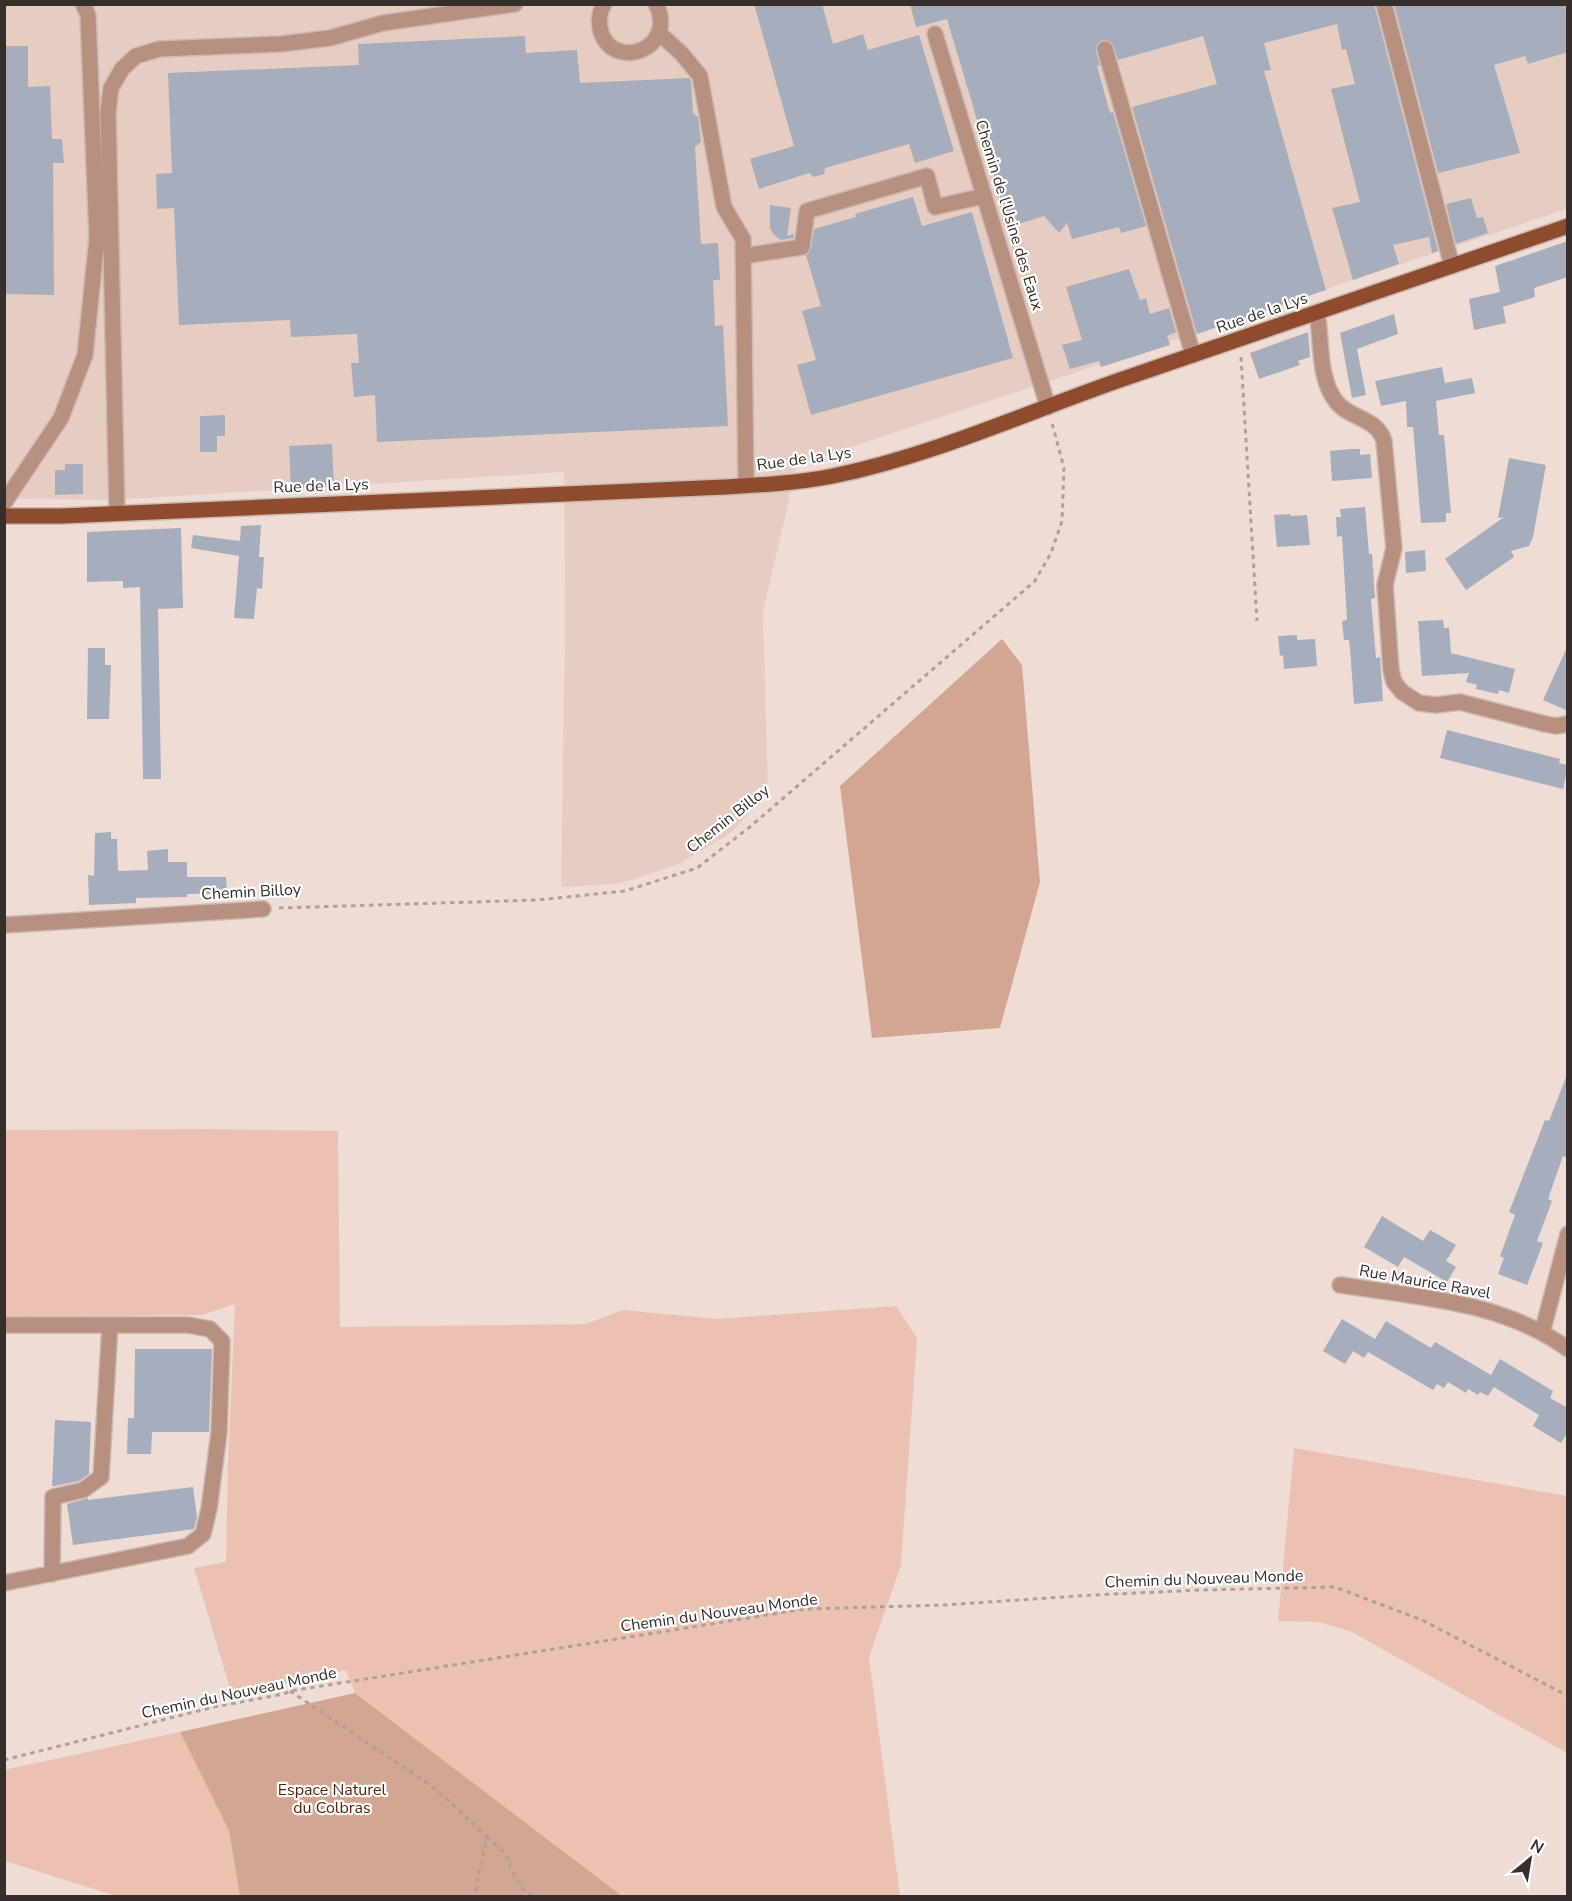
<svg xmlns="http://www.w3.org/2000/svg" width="1572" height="1901" font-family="'Nunito Sans',sans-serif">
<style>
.built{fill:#e7ccc2}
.green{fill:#ebc2b1}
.forest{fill:#d3a693}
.building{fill:#a6aebd}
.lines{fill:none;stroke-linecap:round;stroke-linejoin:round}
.minor-casing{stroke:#cab9b2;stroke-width:18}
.major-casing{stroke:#cab9b2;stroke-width:18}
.path{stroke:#afa09a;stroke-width:3;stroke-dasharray:4.5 4.5;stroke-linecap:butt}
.minor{stroke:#b89080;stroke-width:15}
.major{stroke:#8f4b2d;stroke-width:15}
.labels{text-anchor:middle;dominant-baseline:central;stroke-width:4.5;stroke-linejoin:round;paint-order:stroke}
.street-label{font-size:16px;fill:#352e2b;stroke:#fff}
.park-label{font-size:16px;fill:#5b2408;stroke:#fff}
</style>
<rect width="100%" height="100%" fill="#efdcd4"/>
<path class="built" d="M5,5H1567V209L797,465L763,612L768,792L731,833L679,864L618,884L561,887L565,626L564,472L112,500L5,498Z"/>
<path class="green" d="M207,1129L338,1131L340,1327L586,1324L623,1310L717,1319L896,1306L917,1338L901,1565L869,1657L900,1896H622L355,1693L346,1670L232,1695L194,1568L226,1562L228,1464L235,1304L202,1315L5,1316L4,1130Z
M1294,1448L1567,1496V1753L1352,1632L1319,1622L1278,1621Z
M180,1732L229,1831L240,1896H116L5,1861L4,1770Z"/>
<path class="forest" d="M1002,639L1022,665L1040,882L1000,1028L872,1038L840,786Z
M355,1693L622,1896H240L229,1831L180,1732Z"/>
<path class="building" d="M754,4H822L833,44L863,34L868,50L919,35L954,151L915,163L909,144L825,168L824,174L814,177L809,173L759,189L750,159L794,146Z
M910,4H1374L1438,251L1432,253L1429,237L1393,245L1399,264L1353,280L1332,208L1360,202L1331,89L1355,84L1346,49L1342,50L1337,24L1264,43L1271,70L1264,71L1326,290L1197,334L1132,107L1217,84L1203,36L1118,60L1111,42L1103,40L1098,43L1096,51L1100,65L1097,66L1110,113L1113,112L1146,226L1121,233L1119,227L1072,239L1067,223L1059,233L1044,216L1009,227L947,19L916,27Z
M1394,4H1564L1568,16V52L1528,64L1525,56L1494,65L1520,153L1438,173Z
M525,36L526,53L577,50L580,83L689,78L691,80L693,113L698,117L701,142L695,147L701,244L718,243L720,280H713L715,326L723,325L728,426L377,442L375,395L354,397L351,363H359L357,334L291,337L290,320L179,325L174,208L157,209L156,174L172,173L168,73L359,65L358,44Z
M4,46H28V87L50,86L52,139H62L64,163H53L54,295L4,294Z
M913,197L922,226L972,212L1013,358L811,415L797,365L816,360L802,311L821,306L806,255L811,249L814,229L856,217L855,214Z
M1471,198L1477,218L1483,217L1488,233L1456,244L1446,204Z
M770,205L791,208L787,236L794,234L793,238L781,240L773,234L770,228Z
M1568,241V277L1534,288L1535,297L1503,307L1506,323L1474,330L1469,299L1500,292L1495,266Z
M1129,269L1140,300L1146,298L1150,314L1169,308L1176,332L1167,336L1170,345L1101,367L1099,361L1070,369L1062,345L1082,340L1066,287Z
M1394,314L1398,334L1357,349L1366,395L1352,398L1340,333Z
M1308,332L1310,357L1298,361L1300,365L1259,379L1250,353Z
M1442,367L1445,383L1472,378L1475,393L1436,401L1439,435H1444L1451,513H1446V522L1421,523L1413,427H1407L1406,401L1381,406L1375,381Z
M225,415V436H217V452H200V416Z
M332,444L334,487L291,489L289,446Z
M1351,449H1360V455L1370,454L1372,478L1332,481L1330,451Z
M1509,458L1546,465L1533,537L1529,546L1511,551L1514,557L1466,590L1445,559L1504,517L1498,518Z
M65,464H83V494L55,495V470H65Z
M1365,507L1369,554H1372L1375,598L1371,599L1376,658L1380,657L1383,701L1354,704L1350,648L1349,640H1344L1342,621L1347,620L1342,536L1337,537L1336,517H1341L1340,509Z
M1290,514L1291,516L1307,515L1310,545L1277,547L1274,515Z
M261,525L259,557H264L262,589L257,588L254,619L234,618L239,556L191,548L193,535L240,541L241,526Z
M181,528L183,608L158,609L161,779H143L140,587L123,588V581L87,582V532Z
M1425,550L1426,571L1406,573L1405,552Z
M1443,620L1444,628H1449L1451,653L1515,669L1509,693L1499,690L1498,694L1476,689L1477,685L1466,682L1469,673L1422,676L1418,621Z
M1297,635V640L1315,639L1317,666L1284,669L1283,655L1280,656L1278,636Z
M1568,645V711L1543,700Z
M88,648H105V665H111L109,719H87Z
M1447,730L1560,759L1559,763L1568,765L1563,789L1440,758Z
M111,832V839H117L118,871L148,870L147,851L168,849V862H187V877H226L227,893L187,894V897L136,898V903L89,905L88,875L94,876L95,833Z
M1566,1077H1568V1158L1563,1156L1548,1199L1552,1201L1537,1241L1543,1243L1527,1285L1498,1274L1504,1258L1500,1256L1515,1215L1509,1212L1545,1120L1549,1121Z
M1382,1216L1423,1241L1430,1230L1456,1245L1446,1261L1456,1267L1447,1282L1404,1257L1398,1267L1364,1247Z
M1342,1319L1375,1339L1386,1321L1431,1348L1435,1342L1491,1375L1500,1359L1553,1391L1550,1398L1568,1408V1432L1561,1443L1533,1426L1539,1415L1494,1387L1488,1396L1480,1392L1478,1395L1468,1389L1466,1393L1448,1382L1444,1388L1437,1384L1433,1390L1368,1352L1364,1358L1353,1351L1345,1364L1323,1351Z
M135,1349H212L209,1432H152L151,1454H127L128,1418H134Z
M55,1420L91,1422L89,1474L79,1481L55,1486H52Z
M193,1487L197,1517L194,1529L73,1545L67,1504L88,1498V1500Z"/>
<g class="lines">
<defs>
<path id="minor" d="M604,4C599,13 598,22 601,32C614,72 678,49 656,4
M1384,4L1452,266
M659,33L682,54L700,76L724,207L743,239L746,486
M935,34L1048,407
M1105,49L1193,355
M744,256L802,247L807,211L927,176L935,207L984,196
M1317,313C1322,340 1318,377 1335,400C1348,419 1377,417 1384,441L1394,548L1385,585L1391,670L1394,682L1402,692L1419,703L1436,705L1460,702L1545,724L1556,726L1568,724
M4,503L61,418L85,355L97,238L88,15L83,4
M117,513L108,112L111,88L122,69L136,56L159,49L281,44L330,38L383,23L515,4
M4,925L263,909
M1340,1285C1417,1297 1502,1301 1568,1349
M4,1325H188L210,1329L222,1341L219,1433L209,1509L203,1534L188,1546L4,1583
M1542,1333L1568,1234
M52,1574L53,1497L83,1490L101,1477L110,1325"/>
<path id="major" d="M4,516H62L725,487C761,485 798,483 833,476C931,456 1023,414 1117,381C1267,328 1418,279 1568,226"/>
</defs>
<use href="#minor" class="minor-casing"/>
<use href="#major" class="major-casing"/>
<path class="path" d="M1241,357L1257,621
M279,908L538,900L625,891L697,868L751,826L1035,581L1051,553L1062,521L1064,468L1052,423
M290,1691L436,1789L487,1837L476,1886V1896
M4,1760L214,1707L284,1694L290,1691L805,1609L944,1605L1093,1595L1201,1590L1335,1587L1422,1620L1568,1696
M487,1837L506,1854L511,1870L524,1890L532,1896"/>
<use href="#minor" class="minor"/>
<use href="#major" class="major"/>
</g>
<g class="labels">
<g class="street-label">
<text transform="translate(1009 215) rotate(73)">Chemin de l'Usine des Eaux</text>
<text transform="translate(1262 313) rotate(-19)">Rue de la Lys</text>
<text transform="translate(804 459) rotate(-8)">Rue de la Lys</text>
<text transform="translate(321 486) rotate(-2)">Rue de la Lys</text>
<text transform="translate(728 819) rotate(-38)">Chemin Billoy</text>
<text transform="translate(251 892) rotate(-3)">Chemin Billoy</text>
<text transform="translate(1425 1282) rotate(10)">Rue Maurice Ravel</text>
<text transform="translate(1204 1579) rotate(-2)">Chemin du Nouveau Monde</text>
<text transform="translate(719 1613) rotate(-8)">Chemin du Nouveau Monde</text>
<text transform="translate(239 1693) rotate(-12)">Chemin du Nouveau Monde</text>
</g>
<g class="park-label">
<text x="332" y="1790">Espace Naturel<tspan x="332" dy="18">du Colbras</tspan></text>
</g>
</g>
<rect width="1572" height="1901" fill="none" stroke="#352e2b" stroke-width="12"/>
<g transform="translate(1530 1859) rotate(30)" stroke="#ffffff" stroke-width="4.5" paint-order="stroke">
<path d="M0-4.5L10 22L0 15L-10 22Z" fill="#352e2b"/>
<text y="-9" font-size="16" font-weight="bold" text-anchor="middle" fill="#352e2b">N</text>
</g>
</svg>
